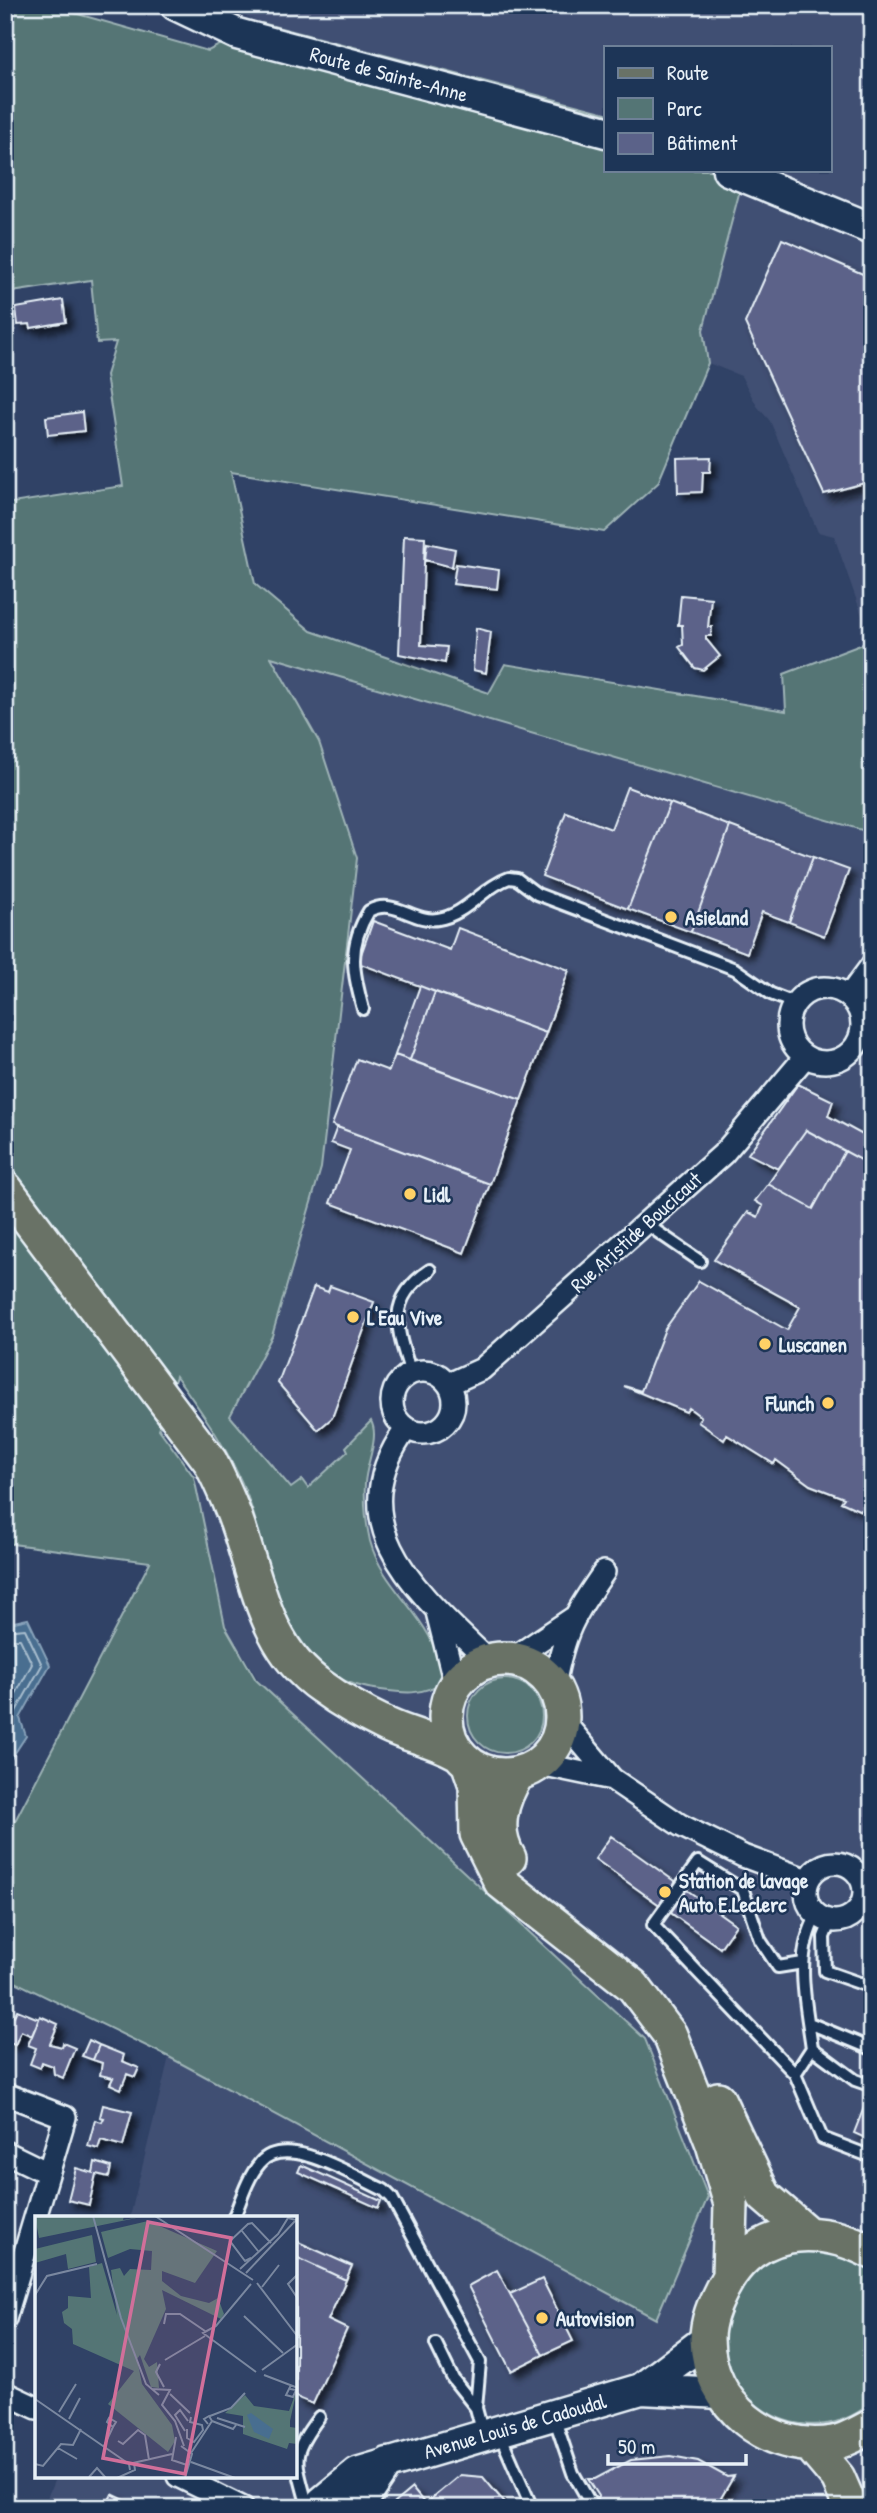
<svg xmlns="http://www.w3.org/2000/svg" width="877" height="2513" font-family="'Patrick Hand',sans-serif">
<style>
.built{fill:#404f73}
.green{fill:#547575;stroke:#9eb3b6;stroke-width:2}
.water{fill:#486e90;stroke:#88a2ba;stroke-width:2}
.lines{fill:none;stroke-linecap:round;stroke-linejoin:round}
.shore{stroke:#a8bdce;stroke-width:2}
.building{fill:#5b6289;stroke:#e8f1f8;stroke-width:2;filter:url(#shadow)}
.lane-casing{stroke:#e8f1f8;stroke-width:16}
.street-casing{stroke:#e8f1f8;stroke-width:26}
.secondary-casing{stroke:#e8f1f8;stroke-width:35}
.primary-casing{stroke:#e8f1f8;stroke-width:38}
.lane{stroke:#1d3557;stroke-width:10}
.street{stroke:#1d3557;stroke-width:21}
.secondary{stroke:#1d3557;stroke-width:30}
.primary{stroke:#697266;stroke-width:33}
.poi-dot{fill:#ffd166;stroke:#1d3557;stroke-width:2.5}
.labels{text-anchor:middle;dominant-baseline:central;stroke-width:5;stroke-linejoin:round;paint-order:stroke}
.street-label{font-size:21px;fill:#e8f1f8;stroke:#1d3557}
.poi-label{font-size:21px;font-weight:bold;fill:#e8f1f8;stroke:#1d3557;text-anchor:start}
.inset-road{fill:none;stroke:#7a88a0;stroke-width:2}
.view{fill:#d16f9a;fill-opacity:0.15;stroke:#d16f9a;stroke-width:3.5}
.inset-edge{fill:none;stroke:#e8f1f8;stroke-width:3.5}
</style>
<defs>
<filter id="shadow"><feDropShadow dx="6" dy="6" stdDeviation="3.5" flood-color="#0009"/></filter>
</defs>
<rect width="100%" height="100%" fill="#304266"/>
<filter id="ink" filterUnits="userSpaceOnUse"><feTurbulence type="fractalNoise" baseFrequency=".0143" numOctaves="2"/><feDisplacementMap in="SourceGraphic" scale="14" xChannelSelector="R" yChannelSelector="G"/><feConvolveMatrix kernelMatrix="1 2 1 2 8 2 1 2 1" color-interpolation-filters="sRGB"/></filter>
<g filter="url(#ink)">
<path class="built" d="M219,5H872V644L834,536L818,532L770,421L757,406L741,376L708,363L703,330L740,190L753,170H830V47H606V113L262,23Z
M271,657L872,833V2508H43L56,2476H296V2217H130L169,2057L656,2318L225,1626L194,1477L219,1437L272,1336L319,742Z"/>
<path class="green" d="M5,5H46L208,51L262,23L606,113V170H753L740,190L703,330L708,363L658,483L604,532L231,472L255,584L311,631L489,693L505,664L786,711L784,674L871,641L872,833L271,657L319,742L357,858L321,1168L272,1336L230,1416L291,1488L302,1480L308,1488L348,1451L346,1447L371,1421C380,1437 366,1464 365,1483C364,1502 366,1523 370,1541C385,1596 438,1617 442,1682C423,1696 402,1693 381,1690C273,1678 278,1575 247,1495C230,1451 203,1414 176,1376L159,1429L194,1477L225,1626L256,1680L645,2039L708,2197L656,2319L169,2057L5,1977V1840L150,1562L5,1543V504L123,486L106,375L116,342L97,343L91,280L5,293Z
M468 1716a37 37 0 1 1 74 0a37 37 0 1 1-74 0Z
M815,2248L860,2262L872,2271V2402C788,2473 673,2363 745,2281C755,2269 768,2258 784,2253C793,2250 805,2250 815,2248Z"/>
<path class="water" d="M28,1619L50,1665L20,1718L26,1736L5,1768V1729L10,1723L5,1718V1624Z"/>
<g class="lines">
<path class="shore" d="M5,1631L25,1629L42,1665L15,1713H5
M5,1639H20L32,1664L11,1703L5,1705"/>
</g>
<path class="building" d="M782,239L872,278V481L824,494L745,323Z
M63,300L66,322L31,328L30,324L18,325L16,308Z
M82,412L84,431L48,435L46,417Z
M711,457L710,472H703L702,492L678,493L677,458Z
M404,536L425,537L421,645L447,647L445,663L399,654Z
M427,543L455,549L452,567L425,560Z
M456,564L499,570L497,589L453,584Z
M681,595L711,598L708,627H712L711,636H706V639L720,656L703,670L695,668L679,647L683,645L682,625H678Z
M476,628L491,632L486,673L473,670Z
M627,787L670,803L628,909L542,876L566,812L611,829Z
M670,803L730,826L691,932L628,909Z
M730,826L813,857L789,922L762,912L747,953L691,932Z
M813,857L849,870L824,936L789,922Z
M373,921L450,950L458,928L569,970L546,1033L358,963Z
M420,986L435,992L410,1060L395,1055Z
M435,992L546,1033L521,1100L410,1060Z
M395,1055L521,1100L490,1184L332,1125L357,1059L389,1071Z
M798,1084L833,1101L828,1116L872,1140L863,1161L806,1130L778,1169L748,1154Z
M337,1127L490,1184L464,1253L330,1203L350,1150L331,1143Z
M806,1130L845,1151L813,1209L768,1184Z
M845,1151L872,1166V1516L841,1502L844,1498L810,1485L776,1460L774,1464L727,1435L724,1440L698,1422L701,1417L689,1408L686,1412L624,1386L641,1391L665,1329L699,1281L787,1330L800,1307L714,1260L748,1212L758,1217L763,1206L755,1201L768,1184L813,1209Z
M330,1286L374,1302L332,1418L318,1430L278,1383L314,1287L328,1292Z
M611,1836L736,1925L720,1948L595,1859Z
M17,2010L39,2019L32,2036L21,2031L15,2045L5,2041V2013L14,2016Z
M40,2016L58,2024L50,2044L62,2047L63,2043L75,2048L63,2078L54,2074L53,2066L42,2062L40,2068L30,2064L36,2048L28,2045Z
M89,2040L99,2045L93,2060L82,2056Z
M99,2045L124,2055L122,2061L139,2068L135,2077L127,2074L121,2089L110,2084L113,2078L100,2075L102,2063L93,2060Z
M872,2087V2141L854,2133Z
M103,2105L132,2112L123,2146L101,2140L98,2149L88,2146L95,2120L102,2122L104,2118L100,2117Z
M95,2162L111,2167L109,2177L96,2174L89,2205L68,2200L76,2168L93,2173Z
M301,2165L381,2201L378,2208L298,2172Z
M296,2241L352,2266L346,2280L296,2257Z
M296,2257L346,2280L328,2320L347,2329L313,2404L296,2397Z
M497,2270L543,2355L511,2371L468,2286Z
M542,2279L573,2341L543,2355L510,2294Z
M671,2456L698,2461L727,2477L734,2476L715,2508H598L595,2503L599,2496L588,2479H595L631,2460Z
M460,2475L483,2477L509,2508H388L412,2488L425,2504Z
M112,2494L141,2508H105Z"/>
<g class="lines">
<defs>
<path id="lane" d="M363,1009C353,972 347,947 369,911C394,897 413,923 438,919C466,915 483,887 509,878L517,879L537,894L735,969L771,994L794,1003
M646,1224L700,1261
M411,1373C396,1328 386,1299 430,1270
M817,1915C793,1956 806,2003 812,2048L855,2080L872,2086
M831,1920L824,1937L825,1971L862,1984L872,1979
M809,2023L872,2049
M812,2048L795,2074L822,2138L872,2157
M795,2074L653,1925L698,1862L743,1890L760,1940L778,1967L803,1963
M234,2217C241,2200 247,2178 260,2163C286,2132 355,2177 384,2190L392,2198L480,2362L476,2408
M436,2344L453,2379L476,2408L483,2434
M554,2417L573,2473L593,2508
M499,2432L532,2508
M307,2504C295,2458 290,2456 319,2417"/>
<path id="street" d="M788 1025a37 37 0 1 1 74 0a37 37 0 1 1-74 0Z
M849,996L872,965
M392 1402a31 31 0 1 1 62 0a31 31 0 1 1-62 0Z
M449,1384L482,1369L723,1154L805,1057
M406,1429C335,1527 422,1596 489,1661
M437,1612L455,1684
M512,1659L573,1618
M554,1686C564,1632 573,1616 604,1572
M563,1721L612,1779L680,1825L743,1856L808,1880
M540,1764L612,1779
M806 1892a29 29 0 1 1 58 0a29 29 0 1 1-58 0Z
M5,2094L65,2117L5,2319
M5,2152L48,2173
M5,2393L37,2408
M178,2476L243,2508"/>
<path id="secondary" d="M176,5L237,34L606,132
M728,170L872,229
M641,2389L707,2339
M322,2502L357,2473L641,2389L722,2393
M358,2508L388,2463"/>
<path id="primary" d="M5,1188L210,1461C222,1485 233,1509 241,1535C259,1591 270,1652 322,1687C341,1701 366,1715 387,1725C410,1736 432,1739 456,1752
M446 1717a58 58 0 1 1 116 0a58 58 0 1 1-116 0Z
M469,1765L476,1785L477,1834L501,1882L633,1986L670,2035L713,2144L731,2204L729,2275
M509,1858C492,1831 501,1799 517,1775
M718,2099L764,2196L808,2234
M872,2252C816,2223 753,2227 722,2289C714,2305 707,2321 707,2339C708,2405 769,2454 833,2443C846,2441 860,2432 872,2426
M810,2445L838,2478L851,2508"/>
</defs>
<use href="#lane" class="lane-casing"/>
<use href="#street" class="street-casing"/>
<use href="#secondary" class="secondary-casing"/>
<use href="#primary" class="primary-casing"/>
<use href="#lane" class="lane"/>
<use href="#street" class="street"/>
<use href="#secondary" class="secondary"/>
<use href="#primary" class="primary"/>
</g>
</g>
<g class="poi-dot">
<circle cx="671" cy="917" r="7"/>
<circle cx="410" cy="1194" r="7"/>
<circle cx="353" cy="1317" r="7"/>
<circle cx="765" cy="1344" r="7"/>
<circle cx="828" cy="1403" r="7"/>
<circle cx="665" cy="1892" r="7"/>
<circle cx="542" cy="2318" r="7"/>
</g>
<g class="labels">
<g class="street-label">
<text transform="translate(389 74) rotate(15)">Route de Sainte-Anne</text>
<text transform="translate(636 1232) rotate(-42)">Rue Aristide Boucicaut</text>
<text transform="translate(515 2426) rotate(-16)">Avenue Louis de Cadoudal</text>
</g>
<g class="poi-label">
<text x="685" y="917">Asieland</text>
<text x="424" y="1194">Lidl</text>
<text x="367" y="1317">L'Eau Vive</text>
<text x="779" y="1344">Luscanen</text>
<text x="814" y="1403" text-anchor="end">Flunch</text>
<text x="679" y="1880">Station de lavage<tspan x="679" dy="24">Auto E.Leclerc</tspan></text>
<text x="556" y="2318">Autovision</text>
</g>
</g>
<g transform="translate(35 2216)">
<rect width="262" height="262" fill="#304266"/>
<path d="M12,0H89L88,4L111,0L4,22L0,1ZM113,5L182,35L160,67L127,55V65L146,80L174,87L183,82L189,98L186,103L127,74L131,93L109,143L114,151L122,146L124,172L116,171L105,139L102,143L107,168L137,209L140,225L133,236L73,188L99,155L38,128L37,113L29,107L27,96L33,92V80L56,82L54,51L67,47L82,99L76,54L85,52L89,60L95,53L116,54L117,35L95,33L73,42L66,16ZM57,19L61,46L33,53L31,38L0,47V33ZM262,173L255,205V211L262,212V228L254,227L252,233L208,218V200L190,197L210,179L219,190L254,195Z" fill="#547575"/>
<path d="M216,197L238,213L234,223L219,216L212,199Z" fill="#486e90"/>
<path class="inset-road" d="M58,0L86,102L111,168L124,179M120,0L218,64M207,15L223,35M216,42L210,45L195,25L213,8L217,7L236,27M205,53L243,18L253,2L261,4L211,57M263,58L253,68L263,83M222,67L263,121M216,68L181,110L168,117L221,156M227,71L244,49M0,79L12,60L62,48M209,100L248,137M129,108L131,98H145L170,115M130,144L170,120M125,148L121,156L129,171M227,154L263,128M229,159L263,172M117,173L135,174L127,189L140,205L149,230M255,173L261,174L258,181L251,179L256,169M135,178L155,197M0,183L94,248M24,196L41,168M175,200L196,192L210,177M182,202L210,211M34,203L45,182M177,205L198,213L201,209M152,213V222L159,226L168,214L167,209L155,206L156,201M150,215L140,199L145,194L153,205M141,221L137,244L152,249M83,225L88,228L103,214L110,219L114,244M69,230L78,211L81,206L74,202L72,206L78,211M146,230L157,238L150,262M23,232L42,243M156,237L177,205L174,200L169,203L173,208M156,246L200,262M98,247L137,238M0,248L8,250L26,228L38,229L46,213M54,261L62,252L71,262M82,262L100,254L99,247L94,248L95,254"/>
<path class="view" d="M113,6L196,22L150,258L68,242Z"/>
<rect width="262" height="262" class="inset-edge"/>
</g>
<rect width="877" height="2513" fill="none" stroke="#1d3557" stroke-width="28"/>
<rect x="14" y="14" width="849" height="2485" fill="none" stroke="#e8f1f8" stroke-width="2.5" filter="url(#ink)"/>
<rect x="604" y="46" width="228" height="126" fill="#1d3557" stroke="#6e8097" stroke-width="2"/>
<rect x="618" y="68" width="35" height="10" fill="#697266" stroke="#6e8097" stroke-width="2"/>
<text x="667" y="80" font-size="21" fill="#e8f1f8">Route</text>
<rect x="618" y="98" width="35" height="21" fill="#547575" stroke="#6e8097" stroke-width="2"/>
<text x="667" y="116" font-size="21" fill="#e8f1f8">Parc</text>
<rect x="618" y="133" width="35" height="21" fill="#5b6289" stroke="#6e8097" stroke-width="2"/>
<text x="667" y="150" font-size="21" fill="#e8f1f8">Bâtiment</text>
<path d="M608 2454v10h138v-10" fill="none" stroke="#e8f1f8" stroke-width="3.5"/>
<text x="618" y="2454" font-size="21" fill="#e8f1f8" stroke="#1d3557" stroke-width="5" paint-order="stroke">50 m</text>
</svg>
